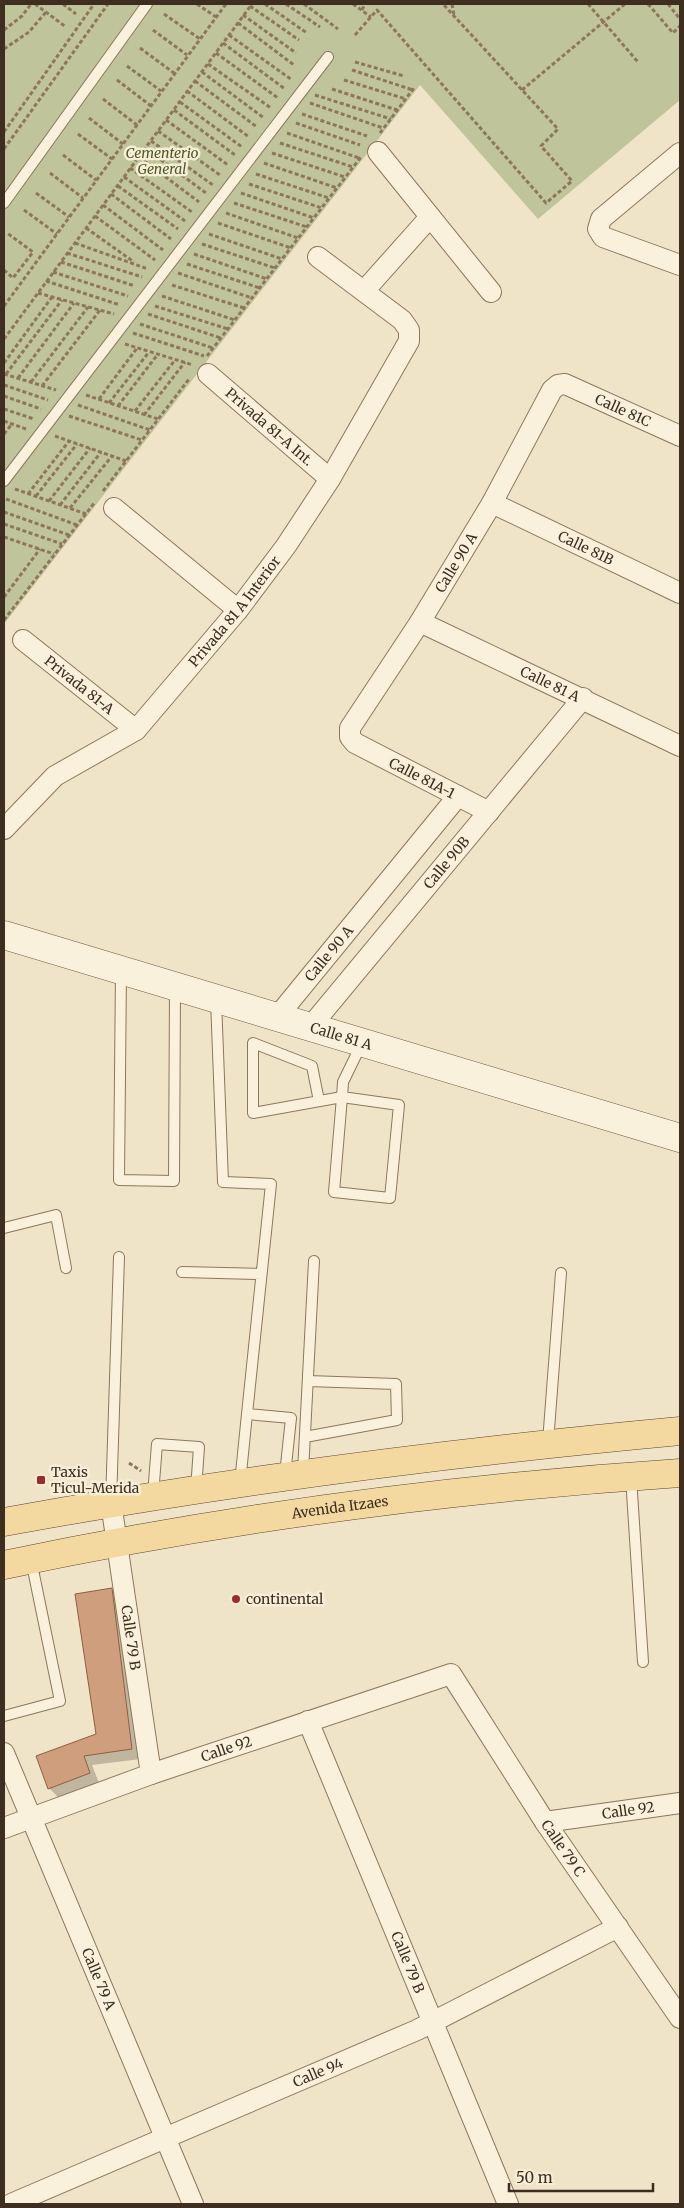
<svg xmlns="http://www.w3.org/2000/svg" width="684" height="2208" font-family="Merriweather,serif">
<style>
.cemetery{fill:#bfc49a}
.shadow{fill:#0003}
.building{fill:#cf9f7d;stroke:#8d5f41}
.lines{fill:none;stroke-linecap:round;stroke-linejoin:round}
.lane-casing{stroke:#8d765c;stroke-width:12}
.street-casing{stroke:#8d765c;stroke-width:22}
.secondary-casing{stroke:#6f573f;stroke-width:29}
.primary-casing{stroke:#5b4430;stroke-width:29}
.path{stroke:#8d765c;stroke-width:3;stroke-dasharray:4 2.5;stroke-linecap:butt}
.lane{stroke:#faf1dc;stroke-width:10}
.street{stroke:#faf1dc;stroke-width:20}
.secondary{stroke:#faf1dc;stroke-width:28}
.primary{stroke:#f3d9a0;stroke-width:28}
.poi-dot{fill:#9e2a2b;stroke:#f7eed8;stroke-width:2}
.labels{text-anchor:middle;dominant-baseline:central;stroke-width:5;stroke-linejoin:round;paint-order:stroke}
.park-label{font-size:14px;font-style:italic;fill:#4d5a26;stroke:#f7eed8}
.street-label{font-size:14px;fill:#3d2e20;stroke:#f7eed8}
.poi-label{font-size:14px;fill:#3d2e20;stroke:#f7eed8;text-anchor:start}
</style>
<rect width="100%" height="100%" fill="#f0e4c8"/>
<path class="cemetery" d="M4,4H680V100L538,219L420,85L4,624Z"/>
<path class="shadow" d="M111,1589L121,1599L141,1759L92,1765L99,1783L59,1798L49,1788L98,1735Z"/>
<path class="building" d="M112,1588L132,1749L84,1756L90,1773L48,1789L36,1756L96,1734L75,1594Z"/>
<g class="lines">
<defs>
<path id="lane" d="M4,203L147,4
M4,481L328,57
M121,971L119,1180L174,1181L175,989
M216,1000L223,1182L271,1184L247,1414
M319,1101L312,1066L253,1043V1113L342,1097L399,1105L390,1198L334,1192L342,1097L343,1082L362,1043
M4,1228L56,1215L66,1268
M182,1272L261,1274
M305,1437L397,1420L396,1384L308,1381
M548,1442L561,1273
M303,1472L314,1261
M631,1477L643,1662
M240,1483L247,1414L291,1418L285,1475
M153,1495L157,1444L199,1447L196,1490
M111,1502L119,1257
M4,1716L60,1701L31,1560"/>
<g id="street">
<path d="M378,152L491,292"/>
<path d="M680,153L601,219L598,229L603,237L680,265"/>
<path d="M364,291L430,217"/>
<path id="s1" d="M208,374L330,479"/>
<path id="s2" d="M492,503L680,593"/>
<path d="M114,508L238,610"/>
<path id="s3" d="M420,622L680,746"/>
<path id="s4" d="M23,640L136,730"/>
<path id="s5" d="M489,812L355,743L350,737V728L420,622L492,503L552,390L558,385L565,384L680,436"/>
<path id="s6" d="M4,829L55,776L136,730L238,610L286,546L330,479L409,341V330L402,320L318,257"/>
<path id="s7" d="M277,1017L458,796"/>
<path id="s8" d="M311,1026L583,698"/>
<path id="s9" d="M111,1503L151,1774"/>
<path id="s10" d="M308,1721L508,2204"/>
<path id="s11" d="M4,1753L193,2204"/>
<path id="s12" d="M545,1822L680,1803"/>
<path id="s13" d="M4,1828L151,1774L451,1674L545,1822L680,2018"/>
<path id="s14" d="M11,2204L417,2030L618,1927"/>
</g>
<g id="secondary">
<path id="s15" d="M4,935L680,1138"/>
</g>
<g id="primary">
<path d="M4,1522C227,1481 454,1452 680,1431"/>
<path id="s16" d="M4,1565C226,1518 453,1488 680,1473"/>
</g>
</defs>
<use href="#lane" class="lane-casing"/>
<use href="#street" class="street-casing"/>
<use href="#secondary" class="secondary-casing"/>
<use href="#primary" class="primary-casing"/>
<path class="path" d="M35,4L66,27
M63,4L76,14
M197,4L216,17
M265,4L307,33
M286,4L320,27
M304,4L338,29
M353,4L371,17
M452,4L454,15
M588,4L638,62
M648,4L673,33L680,26
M668,4L680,19
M14,5V4
M250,6L299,40
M362,10L365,4
M164,14L200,39
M243,15L296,53
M238,23L294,65
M4,30L22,16L31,4
M153,30L187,55
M229,35L292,80
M355,35L377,10L546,203L572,181L541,146L558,129L443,4
M223,43L285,89
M140,48L174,73
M4,49L29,32L46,12
M216,53L278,98
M355,62L404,76
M208,64L271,108
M127,66L161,91
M352,70L413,90
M202,72L264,118
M117,80L151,106
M344,80L406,99
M195,81L257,127
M332,89L397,110
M522,90L625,4
M187,91L249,137
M315,95L391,119
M103,99L137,125
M180,102L242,147
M310,103L383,128
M174,110L235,155
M302,114L367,136
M89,118L123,144
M166,120L228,165
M296,123L360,145
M158,131L220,175
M4,132L94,4
M287,133L359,158
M380,133L414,88
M78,134L112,159
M151,141L213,185
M280,143L353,167
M145,148L206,193
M4,149L108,4
M272,153L345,177
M63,155L96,180
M139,157L199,202
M264,163L337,188
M130,168L192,212
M50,173L83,198
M256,174L329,198
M124,177L185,221
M249,184L322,208
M118,186L178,229
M36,193L69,217
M241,193L314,218
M111,194L171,239
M234,203L307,227
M103,205L163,250
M24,210L57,234
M226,213L298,238
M95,216L155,260
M218,223L291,248
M86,228L134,262
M209,234L282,259
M75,243L148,269
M202,244L275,268
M67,253L142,277
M194,254L267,279
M61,262L135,286
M187,264L260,288
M4,270L13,278L33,252L7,233
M53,272L128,296
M178,273L252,298
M46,281L120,305
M172,285L244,308
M38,293L114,314
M162,296L235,320
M4,306L226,4
M155,306L228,329
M148,314L221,338
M140,324L213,348
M133,333L204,356
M4,339L252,4
M125,344L193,365
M207,356L361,157
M4,363L52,297
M4,374L56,390
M6,374L62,300
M18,378L74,303
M31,382L88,307
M4,385L48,400
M42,386L100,310
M86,395L158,419
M4,396L41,409
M99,399L137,348
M109,403L149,352
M78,405L150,430
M118,406L158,354
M4,409L34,419
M135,411L175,360
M144,415L185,362
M69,416L142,440
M4,421L26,429
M4,434L12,424
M55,436L126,461
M15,489L86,514
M103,491L189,379
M28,494L69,441
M36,496L77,444
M6,499L77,525
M49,501L90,448
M60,505L101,452
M70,508L112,456
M4,512L69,535
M4,524L62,544
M4,537L54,554
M4,597L40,549
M4,620L95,502
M129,1463L141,1471"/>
<use href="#lane" class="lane"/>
<use href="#street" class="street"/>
<use href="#secondary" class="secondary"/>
<use href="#primary" class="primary"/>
</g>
<g class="poi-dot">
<rect x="36" y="1475" width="10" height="10" rx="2.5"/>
<circle cx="236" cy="1599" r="5"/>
</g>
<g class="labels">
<g class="park-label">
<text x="162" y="153">Cementerio<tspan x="162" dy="16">General</tspan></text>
</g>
<g class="street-label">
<text stroke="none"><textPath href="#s5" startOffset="640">Calle 81C</textPath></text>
<text stroke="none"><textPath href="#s1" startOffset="81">Privada 81-A Int.</textPath></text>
<text stroke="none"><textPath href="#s2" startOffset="104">Calle 81B</textPath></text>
<text stroke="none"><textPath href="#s5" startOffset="364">Calle 90 A</textPath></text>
<text stroke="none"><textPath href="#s6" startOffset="321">Privada 81 A Interior</textPath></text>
<text stroke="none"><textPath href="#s3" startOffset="144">Calle 81 A</textPath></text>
<text stroke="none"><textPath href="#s4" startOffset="72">Privada 81-A</textPath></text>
<text transform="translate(422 778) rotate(27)">Calle 81A-1</text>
<text stroke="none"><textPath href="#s8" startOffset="212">Calle 90B</textPath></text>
<text stroke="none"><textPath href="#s7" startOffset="82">Calle 90 A</textPath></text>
<text stroke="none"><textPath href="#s15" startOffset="352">Calle 81 A</textPath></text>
<text stroke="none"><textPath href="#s16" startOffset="341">Avenida Itzaes</textPath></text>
<text stroke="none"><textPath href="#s9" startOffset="136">Calle 79 B</textPath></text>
<text stroke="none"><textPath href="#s13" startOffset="236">Calle 92</textPath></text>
<text stroke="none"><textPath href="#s12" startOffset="84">Calle 92</textPath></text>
<text stroke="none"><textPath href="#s13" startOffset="680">Calle 79 C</textPath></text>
<text stroke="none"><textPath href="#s10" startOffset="261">Calle 79 B</textPath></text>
<text stroke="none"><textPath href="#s11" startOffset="245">Calle 79 A</textPath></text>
<text stroke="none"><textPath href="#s14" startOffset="334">Calle 94</textPath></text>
</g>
<g class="poi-label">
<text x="51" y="1472">Taxis<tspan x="51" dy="16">Ticul-Merida</tspan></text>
<text x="246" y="1599">continental</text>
</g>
</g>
<rect width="684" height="2208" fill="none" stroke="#3d2e20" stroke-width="10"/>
<path d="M509 2183v8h144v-8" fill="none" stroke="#3d2e20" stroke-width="2.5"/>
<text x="516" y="2183" font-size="15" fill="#3d2e20" stroke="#f7eed8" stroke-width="4" paint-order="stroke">50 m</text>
</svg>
